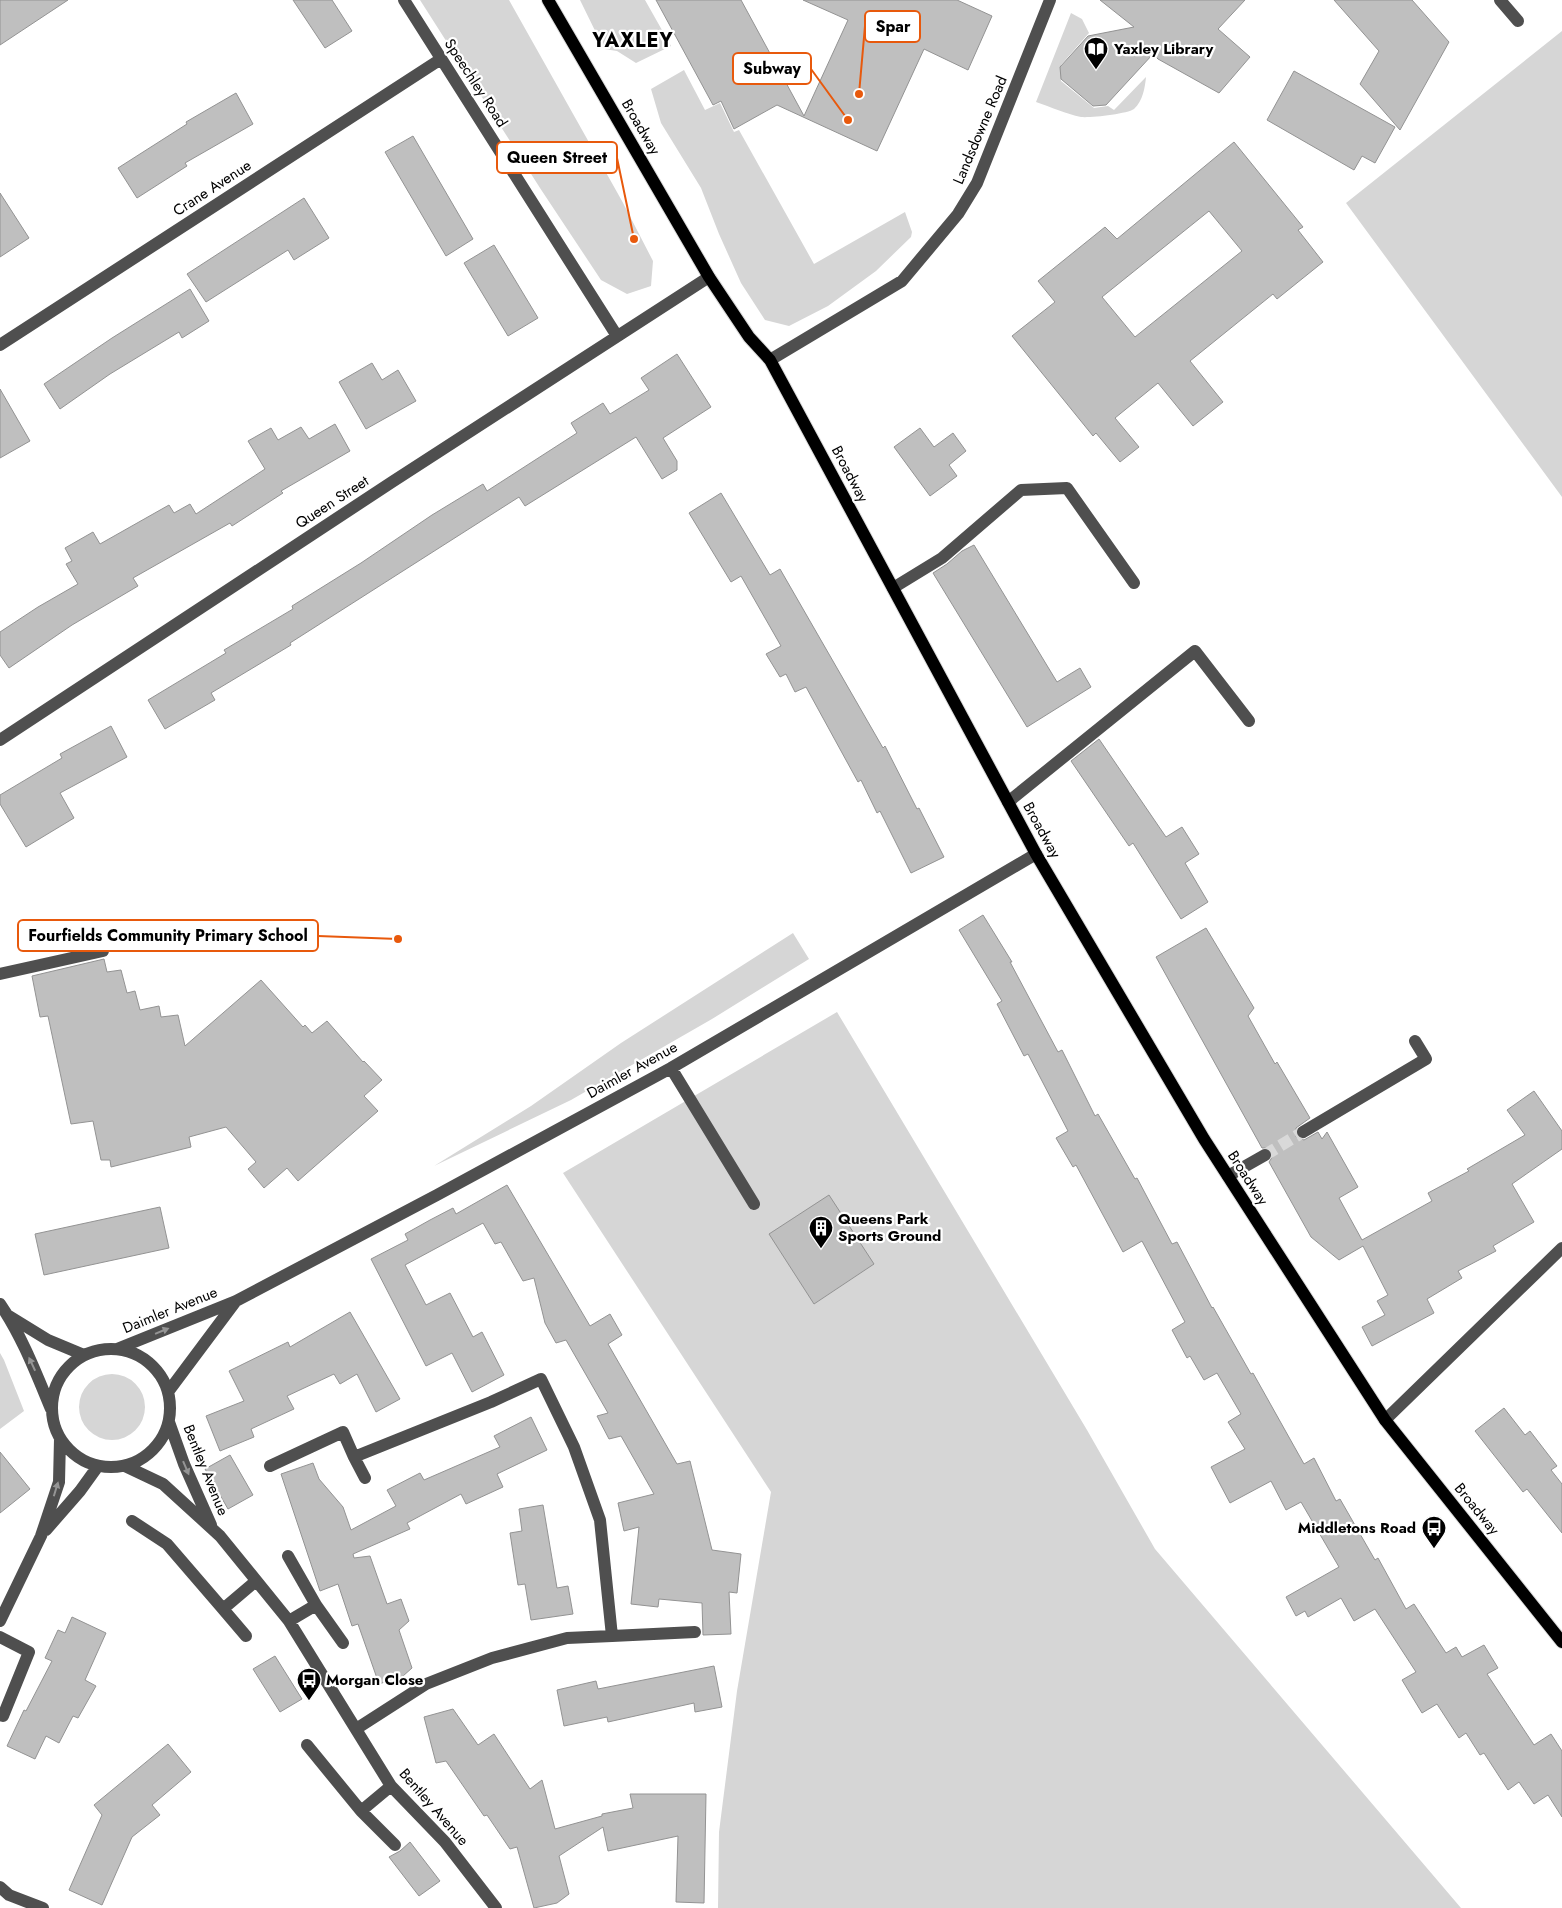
<svg xmlns="http://www.w3.org/2000/svg" width="1562" height="1908" font-family="Jost,sans-serif">
<style>
.green{fill:#d6d6d6}
.building{fill:#bfbfbf;stroke:#939393;fill-rule:evenodd}
.lines{fill:none;stroke-linecap:round;stroke-linejoin:round}
.minor-tunnel{stroke:#d9d9d9;stroke-width:12;stroke-dasharray:12 6;stroke-linecap:butt}
.major-casing{stroke:#dbdbdb;stroke-width:14}
.minor{stroke:#4f4f4f;stroke-width:12}
.major{stroke:#000;stroke-width:12}
.oneway{fill:#959595}
.labels{text-anchor:middle;dominant-baseline:central;stroke-width:4.5;stroke-linejoin:round;paint-order:stroke}
.poi-label{font-size:15px;font-weight:bold;fill:#000;stroke:#fff;text-anchor:start}
.street-label{font-size:15px;fill:#000;stroke:#fff}
.district-label{font-size:20px;font-weight:bold;letter-spacing:1px;fill:#000;stroke:#fff}
.leader{fill:none;stroke:#e8590c;stroke-width:2}
.callout-dot{fill:#e8590c;stroke:#fff;stroke-width:2}
.callout{fill:#fff;stroke:#e8590c;stroke-width:2}
.callout-label{font-size:16px;text-anchor:middle;font-weight:bold;fill:#000}
</style>
<rect width="100%" height="100%" fill="#fff"/>
<path class="green" d="M420,0H509L622,201L653,261L651,286L627,294L601,280L540,188Z
M580,0H645L671,46L636,63L617,51L604,49Z
M1071,13L1082,19L1089,33L1061,65V81L1094,108L1108,106L1114,110L1146,77C1145,87 1143,101 1134,109C1127,114 1090,118 1081,117C1066,114 1051,107 1036,102Z
M1562,31V497L1346,203Z
M684,70L705,110L720,103L734,132L739,130L814,264L905,212L912,232L911,237L876,271L828,306L789,326L765,320L741,283L719,234L701,188L661,123L651,89Z
M793,933L809,959L712,1019L571,1100L434,1166L531,1106L621,1043Z
M837,1012L1087,1430L1155,1549L1461,1908H718L719,1832L737,1691L771,1492L563,1173Z
M0,1353L4,1360L24,1411L0,1429Z
M79 1407a33 33 0 1 1 66 0a33 33 0 1 1-66 0Z"/>
<path class="building" d="M0,0H68L0,45Z
M293,0H332L352,31L325,48Z
M656,0H741L804,116L848,20L803,0H957L992,16L968,70L924,49L877,151L777,105L734,129L721,101L713,105Z
M1100,0H1245L1218,29L1250,57L1219,93L1158,59L1153,54L1106,105L1093,106L1061,79L1060,67L1088,36L1134,27Z
M1334,0H1412L1449,42L1400,130L1360,84L1379,51Z
M1294,71L1395,127L1375,163L1362,156L1354,170L1267,120Z
M236,93L253,124L185,163L187,166L137,198L118,168L187,124L186,122Z
M413,136L473,239L446,256L385,152Z
M1234,142L1303,227L1298,230L1323,262L1277,299L1273,294L1190,361L1223,402L1193,426L1158,383L1115,418L1139,447L1120,462L1096,433L1093,436L1012,336L1055,302L1038,281L1105,227L1117,239ZM1209,211L1242,251L1135,337L1102,297Z
M0,193L29,238L0,257Z
M304,198L329,238L294,260L288,250L206,302L187,274Z
M494,245L538,318L508,336L464,263Z
M190,289L209,321L182,338L179,332L110,374L60,409L44,384L112,338Z
M677,354L711,407L663,438L677,461V470L662,479L636,437L525,506L519,497L290,643L291,645L211,693L215,700L165,729L148,700L226,653L224,650L293,609L292,606L361,563L432,515L483,484L487,491L577,433L571,423L603,403L610,414L649,390L641,378Z
M372,363L382,380L398,370L416,401L366,429L339,382Z
M0,389L30,441L0,458Z
M335,424L350,451L281,491L283,493L232,526L230,523L133,578L138,586L72,625L9,668L0,655V632L38,607L78,584L66,564L72,561L65,548L93,532L100,544L169,505L174,513L190,504L196,514L265,469L248,441L271,428L278,440L301,427L309,439Z
M920,428L934,447L953,433L966,451L949,465L957,476L930,496L894,447Z
M721,493L770,575L780,569L883,748L885,746L917,809L919,808L944,857L911,873L880,811L877,813L861,780L858,782L806,687L795,692L786,674L780,677L766,654L781,646L741,576L731,582L689,513Z
M974,545L1057,682L1080,668L1091,687L1027,727L933,573L947,564L962,551Z
M111,726L127,757L60,793L74,818L26,847L0,804V795L62,758L60,754Z
M1099,739L1166,837L1182,827L1199,854L1185,863L1208,902L1181,919L1133,843L1129,846L1071,761Z
M983,915L1012,962H1010L1058,1052L1062,1050L1095,1116L1098,1114L1135,1179L1137,1178L1172,1244L1177,1242L1212,1308L1213,1307L1251,1374L1253,1373L1304,1464L1314,1458L1336,1501L1340,1499L1375,1560L1378,1558L1406,1609L1414,1604L1446,1653L1456,1647L1462,1657L1484,1645L1498,1668L1487,1674L1534,1745L1551,1734L1562,1751V1817L1548,1795L1534,1804L1519,1782L1508,1790L1484,1753L1480,1755L1466,1733L1459,1738L1437,1704L1422,1713L1402,1680L1416,1672L1375,1609L1354,1621L1341,1598L1308,1617L1305,1611L1296,1616L1286,1597L1339,1567L1301,1502L1286,1510L1271,1481L1230,1503L1211,1467L1245,1449L1228,1422L1241,1414L1217,1373L1204,1380L1190,1356L1187,1358L1172,1330L1185,1322L1142,1241L1123,1252L1076,1165L1073,1167L1056,1138L1068,1131L1028,1054L1024,1056L997,1004L1002,1001L959,930Z
M1206,928L1254,1008L1248,1016L1275,1064L1277,1062L1310,1118L1296,1128V1137L1304,1140L1318,1132L1322,1139L1327,1132L1358,1187L1339,1198L1362,1240L1432,1201L1428,1193L1469,1171L1467,1169L1525,1135L1507,1110L1534,1091L1562,1131V1149L1512,1184L1534,1222L1493,1246L1496,1251L1458,1271L1462,1278L1427,1299L1434,1313L1372,1346L1362,1327L1385,1315L1377,1301L1388,1295L1363,1246L1339,1260L1311,1237L1269,1162L1273,1156L1272,1151L1269,1148H1262L1156,957Z
M104,959L107,972L121,970L127,993L135,991L140,1010L159,1006L161,1017L178,1015L185,1046L261,980L303,1027L305,1025L312,1033L327,1021L363,1062L364,1061L382,1080L364,1096L378,1111L298,1181L287,1168L264,1188L248,1169L256,1162L226,1127L189,1137L191,1147L111,1167L110,1160H101L93,1121L71,1124L48,1016L40,1017L32,976Z
M507,1185L590,1326L610,1314L622,1335L608,1344L677,1464L690,1461L712,1550L741,1554L737,1593L729,1592L731,1634L703,1635L702,1603L659,1599L658,1607L631,1604L639,1527L624,1531L618,1503L654,1494L621,1436L609,1439L597,1416L608,1413L566,1340L556,1343L545,1323L534,1278L523,1281L501,1242L495,1244L483,1223L405,1265L426,1305L450,1293L473,1337L482,1332L504,1375L472,1392L452,1353L426,1366L371,1259L408,1240L405,1234L430,1220L453,1208L456,1214Z
M829,1195L874,1264L814,1304L769,1234Z
M160,1207L169,1248L44,1275L35,1234Z
M350,1312L400,1399L376,1412L357,1374L340,1384L334,1374L287,1396L294,1409L251,1429L254,1437L220,1451L206,1416L244,1401L229,1371L288,1342L290,1347Z
M1504,1408L1525,1435L1530,1431L1557,1466L1551,1470L1562,1484V1533L1527,1489L1523,1492L1475,1431Z
M531,1417L547,1450L497,1474L503,1487L466,1504L461,1494L407,1523L410,1529L353,1554L354,1558L370,1556L387,1604L401,1599L409,1621L399,1630L412,1668L403,1676L379,1684L358,1624L352,1626L338,1584L320,1591L281,1474L313,1463L319,1479L343,1507L351,1530L396,1506L387,1490L420,1473L424,1480L500,1447L494,1436Z
M0,1452L30,1489L0,1513Z
M230,1455L253,1495L228,1509L205,1469Z
M543,1505L557,1588L568,1586L573,1614L531,1620L525,1584L518,1585L510,1533L522,1531L519,1509Z
M72,1617L106,1633L85,1680L96,1686L78,1718L73,1716L59,1743L46,1736L35,1759L7,1746L24,1710L26,1711L52,1661L45,1658L58,1630L65,1633Z
M275,1656L302,1699L280,1712L253,1669Z
M714,1666L722,1707L695,1712L694,1703L608,1722L607,1717L564,1726L557,1690L596,1681L598,1689Z
M453,1709L478,1745L494,1734L530,1789L542,1780L555,1829L602,1816V1814L633,1808L630,1794H706L704,1903L676,1902L678,1836L608,1851L603,1827L559,1856L569,1894L557,1903L534,1908L517,1847L510,1849L487,1815L484,1816L446,1761L436,1763L424,1717Z
M168,1744L191,1772L152,1805L160,1815L132,1837L102,1905L69,1890L102,1815L94,1805Z
M410,1842L440,1881L419,1896L389,1857L400,1851Z"/>
<g class="lines">
<path class="minor-tunnel" d="M1265,1155L1303,1132"/>
<defs>
<path id="major" d="M548,0L709,277L749,337L770,360L1036,854L1204,1139L1385,1420L1562,1642"/>
</defs>
<use href="#major" class="major-casing"/>
<path class="minor" d="M404,0L617,336
M1500,0L1518,21
M0,345L441,59
M770,360L902,281L958,214L977,183L1050,0
M893,588L942,558L1021,490L1067,488L1134,583
M0,740L392,482L709,277
M1008,802L1195,651L1249,721
M0,974L103,951
M671,1068L754,1204
M1303,1132L1426,1059L1415,1041
M1228,1176L1265,1155
M0,1304C22,1336 36,1373 51,1409
M9,1316L48,1340L84,1355
M117,1349L236,1301L437,1195L671,1068L1036,854
M52 1408a59 59 0 1 1 118 0a59 59 0 1 1-118 0Z
M168,1392L236,1301
M1385,1420L1562,1248
M169,1422L184,1464L211,1525
M354,1457L365,1478
M125,1466L163,1484L220,1536L289,1621L391,1786L445,1842L496,1908
M270,1466L343,1432L354,1457L491,1402L541,1379L574,1447L600,1520L612,1636L567,1638L492,1658L426,1684L356,1729
M132,1521L167,1544L223,1609L256,1581
M46,1530L80,1491L98,1466
M288,1556L316,1605
M223,1609L246,1636
M0,1621L41,1536L59,1482L60,1439
M289,1621L316,1605L343,1643
M612,1636L695,1632
M0,1637L29,1652L3,1716
M307,1745L361,1811L391,1786
M361,1811L395,1845
M0,1887L9,1895L43,1908"/>
<use href="#major" class="major"/>
</g>
<defs><path id="oneway-solid" d="M-6-.8H1V-3.2L6.5 0L1 3.2V.8H-6Z" transform="scale(1.25)"/></defs>
<g class="oneway">
<use href="#oneway-solid" transform="translate(162 1331) rotate(-22)"/>
<use href="#oneway-solid" transform="translate(32 1364) rotate(-115)"/>
<use href="#oneway-solid" transform="translate(186 1468) rotate(67)"/>
<use href="#oneway-solid" transform="translate(56 1489) rotate(-73)"/>
</g>
<defs>
<symbol id="library-pin" viewBox="-11 -11 22 30"><path d="M0 17L-7.5 6A9.5 9.5 0 1 1 7.5 6Z" fill="#000" stroke="#fff"/><path d="M-6-4Q-3-5.5-.7-3.5V5Q-3 3-6 4ZM6-4Q3-5.5 .7-3.5V5Q3 3 6 4Z" fill="#fff"/></symbol>
<symbol id="building-pin" viewBox="-11 -11 22 30"><path d="M0 17L-7.5 6A9.5 9.5 0 1 1 7.5 6Z" fill="#000" stroke="#fff"/><path d="M-4-6H4V6H1V3H-1V6H-4ZM-2.5-4.3h1.7v1.8h-1.7ZM.8-4.3h1.7v1.8H.8ZM-2.5-1h1.7V.8h-1.7ZM.8-1h1.7V.8H.8Z" fill="#fff"/></symbol>
<symbol id="bus-pin" viewBox="-11 -11 22 30"><path d="M0 17L-7.5 6A9.5 9.5 0 1 1 7.5 6Z" fill="#000" stroke="#fff"/><path d="M-5-6H5V4H4V6H2V4H-2V6H-4V4H-5ZM-3.5-4V0h7V-4ZM-3.5 1.2v1.5H-2V1.2ZM2 1.2v1.5H3.5V1.2Z" fill="#fff"/></symbol>
</defs>
<g fill-rule="evenodd">
<use href="#library-pin" x="1082" y="35" width="28" height="38"/>
<use href="#building-pin" x="807" y="1214" width="28" height="38"/>
<use href="#bus-pin" x="1420" y="1514" width="28" height="38"/>
<use href="#bus-pin" x="295" y="1666" width="28" height="38"/>
</g>
<g class="labels">
<g class="poi-label">
<text x="1114" y="49">Yaxley Library</text>
<text x="838" y="1219">Queens Park<tspan x="838" dy="17">Sports Ground</tspan></text>
<text x="1416" y="1528" text-anchor="end">Middletons Road</text>
<text x="326" y="1680">Morgan Close</text>
</g>
<g class="street-label">
<text transform="translate(476 83) rotate(57)">Speechley Road</text>
<text transform="translate(641 127) rotate(60)">Broadway</text>
<text transform="translate(980 130) rotate(-67)">Landsdowne Road</text>
<text transform="translate(212 188) rotate(-33)">Crane Avenue</text>
<text transform="translate(850 474) rotate(62)">Broadway</text>
<text transform="translate(332 502) rotate(-33)">Queen Street</text>
<text transform="translate(1042 830) rotate(61)">Broadway</text>
<text transform="translate(632 1070) rotate(-29)">Daimler Avenue</text>
<text transform="translate(1248 1178) rotate(57)">Broadway</text>
<text transform="translate(170 1310) rotate(-22)">Daimler Avenue</text>
<text transform="translate(206 1470) rotate(68)">Bentley Avenue</text>
<text transform="translate(1477 1509) rotate(51)">Broadway</text>
<text transform="translate(434 1807) rotate(49)">Bentley Avenue</text>
</g>
<g class="district-label">
<text x="633" y="40">YAXLEY</text>
</g>
</g>
<path class="leader" d="M859 94L865 26M848 120L811 69M634 239L617 158M398 939L318 936"/>
<g class="callout-dot">
<circle cx="859" cy="94" r="5"/>
<circle cx="848" cy="120" r="5"/>
<circle cx="634" cy="239" r="5"/>
<circle cx="398" cy="939" r="5"/>
</g>
<g class="callout">
<rect x="865" y="11" width="55" height="31" rx="5"/>
<rect x="733" y="53" width="78" height="31" rx="5"/>
<rect x="497" y="142" width="120" height="31" rx="5"/>
<rect x="18" y="920" width="300" height="31" rx="5"/>
</g>
<g class="callout-label">
<text x="893" y="32">Spar</text>
<text x="772" y="74">Subway</text>
<text x="557" y="163">Queen Street</text>
<text x="168" y="941">Fourfields Community Primary School</text>
</g>
</svg>
